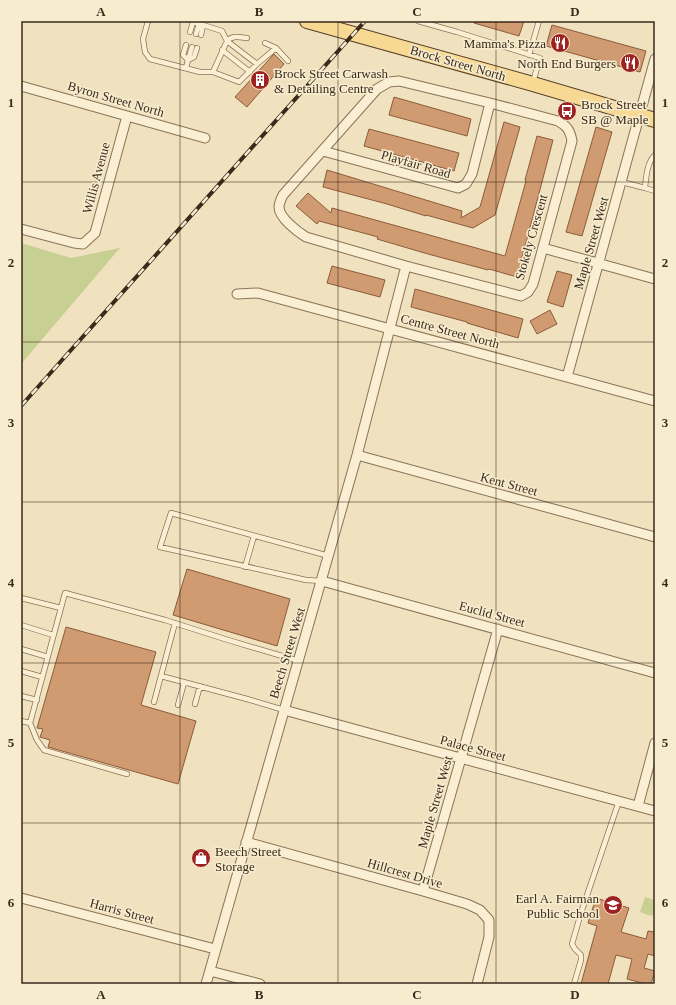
<svg xmlns="http://www.w3.org/2000/svg" width="676" height="1005" font-family="Georgia,serif">
<style>
.green{fill:#c7cf92}
.building{fill:#d19b72;stroke:#8b5b3a}
.lines{fill:none;stroke-linecap:round;stroke-linejoin:round}
.service-casing{stroke:#8a7356;stroke-width:6}
.minor-casing{stroke:#8a7356;stroke-width:11}
.primary-casing{stroke:#58402b;stroke-width:16}
.service{stroke:#fbefd3;stroke-width:4.5}
.minor{stroke:#fbefd3;stroke-width:9}
.primary{stroke:#f7d994;stroke-width:14}
.rail-casing{stroke:#392a1c;stroke-width:4}
.rail{stroke:#f8eccf;stroke-width:2.5;stroke-dasharray:8;stroke-linecap:butt}
.grid{fill:none;stroke:#392a1c;stroke-width:1;stroke-opacity:0.55}
.labels{text-anchor:middle;dominant-baseline:central;stroke-width:3;stroke-linejoin:round;paint-order:stroke}
.poi-label{font-size:13px;fill:#392a1c;stroke:#f8eccf;text-anchor:end}
.street-label{font-size:13px;fill:#392a1c;stroke:#f8eccf}
.neatline{fill:none;stroke:#392a1c;stroke-width:1.5}
.grid-label{font-size:13px;text-anchor:middle;font-weight:bold;fill:#392a1c}
</style>
<rect width="100%" height="100%" fill="#f1e2bf"/>
<path class="green" d="M21,243L71,258L120,248L21,364Z
M645,897L655,900V913L651,916L640,912Z"/>
<path class="building" d="M474,21H524L519,36L474,23Z
M552,25L646,51L640,72L546,46Z
M274,54L284,64L247,107L235,97Z
M394,97L471,119L467,136L389,115Z
M504,122L520,127L495,215L473,228L426,215V216L387,204L323,187L327,170L462,211L461,218L480,207Z
M596,127L612,132L582,236L566,232Z
M369,129L459,153L454,171L364,146Z
M537,136L553,140L517,277L489,269L488,270L428,254L377,239L378,237L319,221L317,224L296,206L308,193L331,213L332,208L505,256L526,181L525,180Z
M332,266L385,280L380,297L327,283Z
M557,271L572,275L563,307L547,302Z
M415,289L523,319L518,338L467,323V322L411,307Z
M550,310L557,324L537,334L530,321Z
M187,569L290,599L277,646L173,615Z
M66,627L156,652L141,705L196,721L178,784L48,747L50,740L40,737L43,729L37,728Z
M596,898L629,908L621,932L646,939L648,931L655,932V956L648,954L644,968L655,971L651,984H646L627,979L632,959L616,955L608,984H581L597,926L588,923Z"/>
<g class="lines">
<defs>
<path id="service" d="M148,21L143,39L145,52L150,59L200,72H213L227,41L257,64L276,48L288,61
M418,21L457,32L540,58L533,82
M190,32L193,22L203,25
M196,34L199,24
M201,35L203,25L222,31L227,41C232,35 240,37 247,38
M265,43L276,48
M186,45L183,55L188,60
M222,50L250,72
M529,55L539,21
M188,60L192,47
M186,68L188,60L194,57L197,48
M213,72L239,82L257,64
M622,182L645,188C646,178 647,162 655,155
M645,188L655,191
M245,567L254,536
M322,581L306,580L160,547L171,513L329,556
M21,598L61,608
M21,625L53,635
M21,649L48,657
M21,671L42,677
M161,676L247,699L284,710
M21,696L37,700
M154,702L175,623
M195,704L200,686
M178,705L184,683
M21,721L30,723L65,593L165,620L228,640L299,661
M30,723L37,740L44,750L127,774
M574,984L581,960V955L575,949L572,944L581,913L619,801"/>
<path id="minor" d="M399,81L490,103L558,121C567,126 570,130 572,141L533,284L528,292L521,296L406,266L306,237C298,232 279,218 279,207C279,203 281,199 283,195L377,89L389,82Z
M21,86L205,138
M323,151L458,188L466,184L472,174L490,103
M21,229L74,243L83,244L95,233L127,116
M543,248L655,279
M237,294L258,293L655,401
M567,377L655,59
M357,455L655,537
M322,581L655,673
M284,710L655,811
M638,806L655,743
M246,842L423,891L467,904L480,910L489,920V937L477,984
M423,891L498,629
M21,898L215,949
M210,971L260,984
M206,984L357,455L406,266"/>
<path id="primary" d="M307,21L533,84L655,120"/>
</defs>
<use href="#service" class="service-casing"/>
<use href="#minor" class="minor-casing"/>
<use href="#primary" class="primary-casing"/>
<use href="#service" class="service"/>
<use href="#minor" class="minor"/>
<use href="#primary" class="primary"/>
<defs>
<path id="rail" d="M21,406L365,21"/>
</defs>
<use href="#rail" class="rail-casing"/>
<use href="#rail" class="rail"/>
</g>
<path class="grid" d="M180,21V984M338,21V984M496,21V984M21,182H655M21,342H655M21,502H655M21,663H655M21,823H655"/>
<defs>
<symbol id="restaurant-disc" viewBox="-11 -11 22 22"><circle r="9.5" fill="#9d2322" stroke="#f8eccf"/><path d="M-5-6h1v4h1v-4h1v4h1v-4h1v5L-1.5 .5V6h-2V.5L-5-1ZM5-6V6H3V1.5H1.5Q1.5-4 5-6Z" fill="#fff"/></symbol>
<symbol id="building-disc" viewBox="-11 -11 22 22"><circle r="9.5" fill="#9d2322" stroke="#f8eccf"/><path d="M-4-6H4V6H1V3H-1V6H-4ZM-2.5-4.3h1.7v1.8h-1.7ZM.8-4.3h1.7v1.8H.8ZM-2.5-1h1.7V.8h-1.7ZM.8-1h1.7V.8H.8Z" fill="#fff"/></symbol>
<symbol id="bus-disc" viewBox="-11 -11 22 22"><circle r="9.5" fill="#9d2322" stroke="#f8eccf"/><path d="M-5-6H5V4H4V6H2V4H-2V6H-4V4H-5ZM-3.5-4V0h7V-4ZM-3.5 1.2v1.5H-2V1.2ZM2 1.2v1.5H3.5V1.2Z" fill="#fff"/></symbol>
<symbol id="shop-disc" viewBox="-11 -11 22 22"><circle r="9.5" fill="#9d2322" stroke="#f8eccf"/><path d="M-5-2.5h2.3a2.7 3.5 0 0 1 5.4 0H5L5.5 6h-11ZM-1.5-2.5h3a1.5 2.3 0 0 0-3 0Z" fill="#fff"/></symbol>
<symbol id="school-disc" viewBox="-11 -11 22 22"><circle r="9.5" fill="#9d2322" stroke="#f8eccf"/><path d="M0-5L7-2L0 1L-7-2ZM-4 1L0 2.5L4 1V4Q0 6-4 4Z" fill="#fff"/></symbol>
</defs>
<g fill-rule="evenodd">
<use href="#restaurant-disc" x="549" y="32" width="22" height="22"/>
<use href="#restaurant-disc" x="619" y="52" width="22" height="22"/>
<use href="#building-disc" x="249" y="69" width="22" height="22"/>
<use href="#bus-disc" x="556" y="100" width="22" height="22"/>
<use href="#shop-disc" x="190" y="847" width="22" height="22"/>
<use href="#school-disc" x="602" y="894" width="22" height="22"/>
</g>
<g class="labels">
<g class="poi-label">
<text x="546" y="43">Mamma's Pizza</text>
<text x="616" y="63">North End Burgers</text>
<text x="274" y="73" text-anchor="start">Brock Street Carwash<tspan x="274" dy="15">&amp; Detailing Centre</tspan></text>
<text x="581" y="104" text-anchor="start">Brock Street<tspan x="581" dy="15">SB @ Maple</tspan></text>
<text x="215" y="851" text-anchor="start">Beech Street<tspan x="215" dy="15">Storage</tspan></text>
<text x="599" y="898">Earl A. Fairman<tspan x="599" dy="15">Public School</tspan></text>
</g>
<g class="street-label">
<text transform="translate(458 63) rotate(16)">Brock Street North</text>
<text transform="translate(116 99) rotate(16)">Byron Street North</text>
<text transform="translate(416 164) rotate(16)">Playfair Road</text>
<text transform="translate(96 178) rotate(-75)">Willis Avenue</text>
<text transform="translate(531 237) rotate(-74)">Stokely Crescent</text>
<text transform="translate(591 243) rotate(-74)">Maple Street West</text>
<text transform="translate(450 331) rotate(15)">Centre Street North</text>
<text transform="translate(509 484) rotate(15)">Kent Street</text>
<text transform="translate(492 614) rotate(15)">Euclid Street</text>
<text transform="translate(287 653) rotate(-73)">Beech Street West</text>
<text transform="translate(473 748) rotate(15)">Palace Street</text>
<text transform="translate(435 802) rotate(-74)">Maple Street West</text>
<text transform="translate(405 873) rotate(16)">Hillcrest Drive</text>
<text transform="translate(122 911) rotate(15)">Harris Street</text>
</g>
</g>
<rect width="676" height="1005" fill="none" stroke="#f8eccf" stroke-width="44"/>
<rect x="22" y="22" width="632" height="961" class="neatline"/>
<g class="grid-label">
<text x="101" y="16">A</text>
<text x="259" y="16">B</text>
<text x="417" y="16">C</text>
<text x="575" y="16">D</text>
<text x="11" y="107">1</text>
<text x="665" y="107">1</text>
<text x="11" y="267">2</text>
<text x="665" y="267">2</text>
<text x="11" y="427">3</text>
<text x="665" y="427">3</text>
<text x="11" y="587">4</text>
<text x="665" y="587">4</text>
<text x="11" y="747">5</text>
<text x="665" y="747">5</text>
<text x="11" y="907">6</text>
<text x="665" y="907">6</text>
<text x="101" y="999">A</text>
<text x="259" y="999">B</text>
<text x="417" y="999">C</text>
<text x="575" y="999">D</text>
</g>
</svg>
